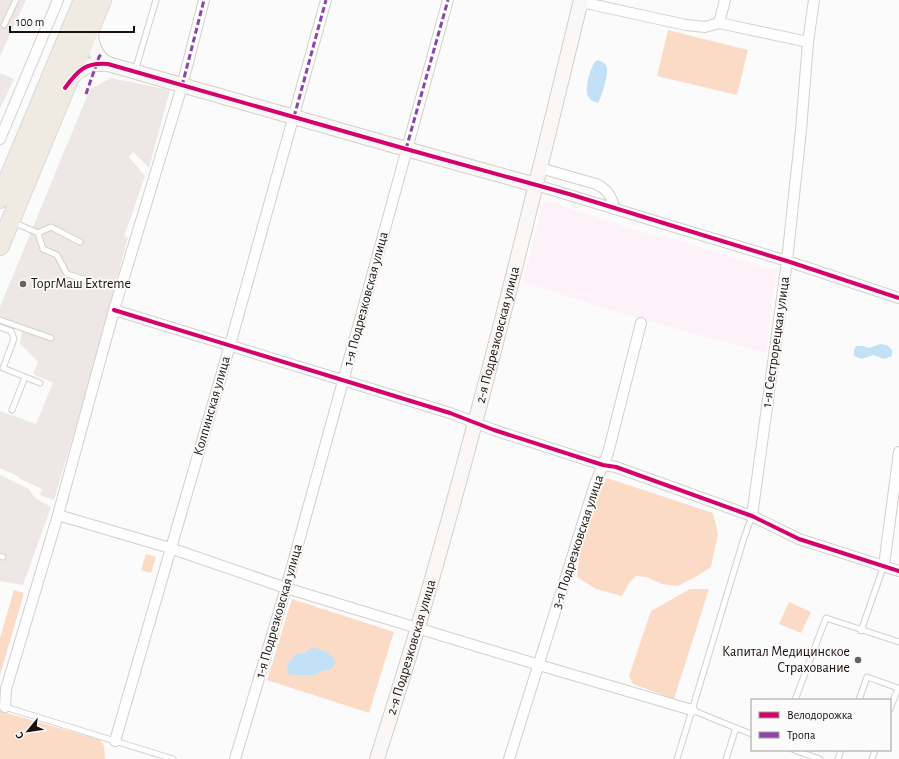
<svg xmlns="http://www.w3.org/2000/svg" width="899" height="759" font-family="'Alegreya Sans',sans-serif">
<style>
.built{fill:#ede8e6}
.education{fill:#fdf2f7}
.green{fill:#fbdbc6;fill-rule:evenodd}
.water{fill:#c2e0f6}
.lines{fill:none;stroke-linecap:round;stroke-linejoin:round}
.lane-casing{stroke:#d4cfcc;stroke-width:7}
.street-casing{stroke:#d4cfcc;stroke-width:12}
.secondary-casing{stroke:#d4cfcc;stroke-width:16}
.highway-casing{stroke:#d9d7d6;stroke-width:20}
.lane{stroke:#fefefe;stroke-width:5}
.street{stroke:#fefefe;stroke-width:10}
.secondary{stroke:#faf8f6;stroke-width:14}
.highway{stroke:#f0ebe2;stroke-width:18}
.quiet{stroke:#8e44ad;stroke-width:3;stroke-dasharray:6 3;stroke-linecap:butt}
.cycleway-casing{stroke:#fbfbfb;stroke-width:6}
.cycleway{stroke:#d6006c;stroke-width:4}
.poi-dot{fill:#69625e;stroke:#fbfbfb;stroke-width:1.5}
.labels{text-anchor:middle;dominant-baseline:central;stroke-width:3.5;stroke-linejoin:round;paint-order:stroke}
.poi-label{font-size:14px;fill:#1b100a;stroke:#fbfbfb;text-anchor:start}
.street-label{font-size:14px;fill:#1b100a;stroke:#fbfbfb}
</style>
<rect width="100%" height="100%" fill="#fbfbfb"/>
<path class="built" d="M0,0H26L0,56Z
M0,73L14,79L0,109Z
M111,78L170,90L149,168L133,152L129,157L145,176L124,237L128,238L83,402L54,500L40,495L42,489L20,479L18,476L0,468V411L36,424L53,383L33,374L38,362L20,343L22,331L0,323V307L90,89Z
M0,475L29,489L35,498L51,507L23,585L0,581Z"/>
<path class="education" d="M544,200L651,235L664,236L776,271L766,353L633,317L523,282Z"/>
<path class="green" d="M668,30L748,50L737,95L657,76Z
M607,478L713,513L718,534L711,567L697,576L678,586L662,584L647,577L636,576L629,583L622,596L596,589L577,577C579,545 591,505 607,478Z
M146,554L156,557L151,573L141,570Z
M690,589H709L674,699L633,684L629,676L651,611Z
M14,590L24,593L0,675V638Z
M292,599L394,632L369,713L267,680ZM306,652L330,670L321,671L296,654Z
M789,602L811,612L801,633L779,624Z
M0,711L100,740L104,746L105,759H0Z"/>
<path class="water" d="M597,60C601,61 606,63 607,68C608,75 602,97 598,103C594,102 590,100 588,96C584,89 591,64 597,60Z
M880,344L887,345L892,350V356L884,359L873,355L862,359L854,356V350L856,346H863L869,348Z
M313,647L329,653L336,662L330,670L321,671L315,675H290C283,667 290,661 296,654L306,652Z"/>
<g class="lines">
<defs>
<path id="lane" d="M4,25L16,0
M135,71L156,0
M13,222L38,233L43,249L57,255L67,274L90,281
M38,233L51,227L80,242
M0,320L51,338
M0,327L11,331L14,339L3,368L40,383
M12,410L25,377
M0,556L3,557
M861,631L884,565
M795,700L826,618L899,642
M859,700L867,677L898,688L890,709
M5,707L173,759
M692,710L744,538L752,516
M794,750L820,759
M677,759L692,710L736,728
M726,759L736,728L752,734
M838,759L841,750
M872,759L875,750"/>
<path id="street" d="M581,2L686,25L705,27L719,23L808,42
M719,23L725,0
M0,139L58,0
M540,168L596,184C607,189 612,196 614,208
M536,185L787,261L899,298
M114,310L450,413L494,430L603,465L616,467L752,516L799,539L899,571
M58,515L170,548L286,588L539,665L692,710
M752,516L787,261L801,130L808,42L814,0
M884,565L899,452
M5,707L6,689L58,515L114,310L182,86L204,0
M115,741L230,345L326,0
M235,759L286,588L448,0
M509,759L595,484L608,453L641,323"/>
<g id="secondary">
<path d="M92,27C89,41 95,57 108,64"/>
<path d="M71,80C80,66 93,63 108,64L406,149L536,185"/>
<path id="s1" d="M377,759C391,715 405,671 418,627C479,420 530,210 581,0"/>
</g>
<path id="highway" d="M0,199L83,0
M0,246L102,0"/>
</defs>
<use href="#lane" class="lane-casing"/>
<use href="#street" class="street-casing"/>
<use href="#secondary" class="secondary-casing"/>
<use href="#highway" class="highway-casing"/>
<use href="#lane" class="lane"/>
<use href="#street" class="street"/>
<use href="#secondary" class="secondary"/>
<use href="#highway" class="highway"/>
<path class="quiet" d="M182,86L204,0
M86,94L99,57L102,53
M294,117L326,0
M406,149L448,0"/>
<defs>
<path id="cycleway" d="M65,88C78,70 86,62 108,64L406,149L569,194L787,261L899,298
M114,310L450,413L494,430L603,465L616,467L752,516L799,539L899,571"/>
</defs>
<use href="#cycleway" class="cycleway-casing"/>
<use href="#cycleway" class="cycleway"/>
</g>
<g class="poi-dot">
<circle cx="23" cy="284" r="4"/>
<circle cx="858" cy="660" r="4"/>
</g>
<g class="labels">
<g class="poi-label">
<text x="31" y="284">ТоргМаш Extreme</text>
<text x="850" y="652" text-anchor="end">Капитал Медицинское<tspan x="850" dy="16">Страхование</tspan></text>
</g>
<g class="street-label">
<text transform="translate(366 299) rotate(-75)">1-я Подрезковская улица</text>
<text stroke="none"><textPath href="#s1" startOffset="441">2-я Подрезковская улица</textPath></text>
<text transform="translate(776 342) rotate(-82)">1-я Сестрорецкая улица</text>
<text transform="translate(212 406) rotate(-74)">Колпинская улица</text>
<text transform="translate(578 542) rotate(-72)">3-я Подрезковская улица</text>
<text transform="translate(279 611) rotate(-74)">1-я Подрезковская улица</text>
<text stroke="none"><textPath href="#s1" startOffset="117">2-я Подрезковская улица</textPath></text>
</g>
</g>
<rect x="751" y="699" width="140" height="52" fill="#fbfbfb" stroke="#a19d9b"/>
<rect x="759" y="712" width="20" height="6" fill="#d6006c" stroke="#a19d9b"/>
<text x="787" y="719" font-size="12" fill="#1b100a">Велодорожка</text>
<rect x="759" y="732" width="20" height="6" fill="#8e44ad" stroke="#a19d9b"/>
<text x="787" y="739" font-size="12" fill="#1b100a">Тропа</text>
<g transform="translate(28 731) rotate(241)" stroke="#fbfbfb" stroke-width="3" paint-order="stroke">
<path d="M0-3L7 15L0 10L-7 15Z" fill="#1b100a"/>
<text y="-6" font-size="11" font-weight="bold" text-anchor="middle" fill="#1b100a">С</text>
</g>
<path d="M10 26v6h124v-6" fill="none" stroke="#1b100a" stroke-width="2"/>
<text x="16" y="26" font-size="12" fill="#1b100a" stroke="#fbfbfb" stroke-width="3" paint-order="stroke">100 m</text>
</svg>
